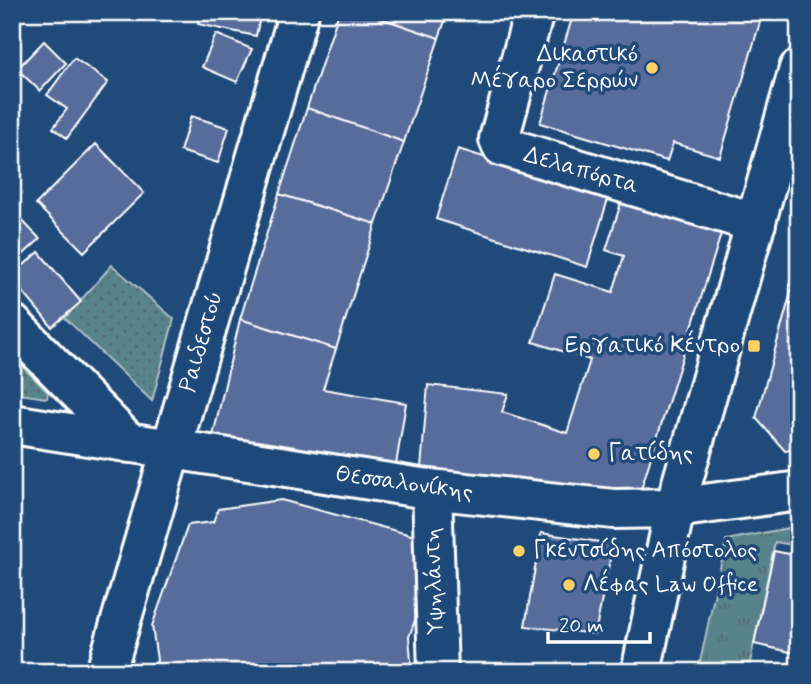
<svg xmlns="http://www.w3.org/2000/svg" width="811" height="684" font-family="Mynerve,sans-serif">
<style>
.grass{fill:url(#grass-tufts);stroke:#acc1c4;stroke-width:2}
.park{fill:url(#park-dots);stroke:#acc1c4;stroke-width:2}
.building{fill:#586c9b;stroke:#fff;stroke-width:2}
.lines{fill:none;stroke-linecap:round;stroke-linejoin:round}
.minor-casing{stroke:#fff;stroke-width:44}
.secondary-casing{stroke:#fff;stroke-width:44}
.minor{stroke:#1f4a7a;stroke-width:38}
.secondary{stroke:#1f4a7a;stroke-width:38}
.poi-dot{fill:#ffd166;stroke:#1f4a7a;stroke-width:2.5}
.labels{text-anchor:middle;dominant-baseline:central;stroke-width:7;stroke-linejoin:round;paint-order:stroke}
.poi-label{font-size:23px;fill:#fff;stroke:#1f4a7a;text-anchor:start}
.street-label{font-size:23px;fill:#fff;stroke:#1f4a7a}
</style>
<defs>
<pattern id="grass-tufts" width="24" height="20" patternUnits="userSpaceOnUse" patternTransform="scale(1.75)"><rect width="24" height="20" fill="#59838a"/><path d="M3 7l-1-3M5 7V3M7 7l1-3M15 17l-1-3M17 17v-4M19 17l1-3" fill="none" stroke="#536a6e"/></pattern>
<pattern id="park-dots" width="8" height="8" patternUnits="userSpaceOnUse" patternTransform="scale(1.75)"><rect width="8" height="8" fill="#59838a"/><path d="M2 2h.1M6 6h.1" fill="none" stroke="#536a6e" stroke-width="1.8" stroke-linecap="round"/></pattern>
</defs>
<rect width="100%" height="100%" fill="#1f4a7a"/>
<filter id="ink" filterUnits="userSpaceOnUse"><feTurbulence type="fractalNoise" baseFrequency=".0143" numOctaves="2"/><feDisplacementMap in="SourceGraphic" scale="14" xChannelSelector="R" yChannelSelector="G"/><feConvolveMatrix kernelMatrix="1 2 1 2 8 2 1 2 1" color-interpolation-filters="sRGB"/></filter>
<g filter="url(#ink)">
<path class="grass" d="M799,526V546L775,542L748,672H722L699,667L726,540Z"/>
<path class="park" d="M112,265L174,319L152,401L65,318Z
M12,356L48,392L47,398L12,393Z"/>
<path class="building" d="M200,12H261L256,36L198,24Z
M339,12H363L439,38L404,142L307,108Z
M363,12H448L439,38Z
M574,12H763L720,157L673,143L667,161L540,123Z
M216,34L252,49L237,82L202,67Z
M44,41L66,63L40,91L17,69Z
M74,58L108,82L67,138L53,128L67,109L47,95Z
M307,108L404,142L376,224L279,194Z
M191,116L229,128L218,163L180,151Z
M96,144L144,193L84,252L36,204Z
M458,149L609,196L587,267L436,219Z
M279,194L376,224L336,349L240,319Z
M621,203L721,234L637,502L420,480L428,385L508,394L502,412L567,433L590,360L533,342L555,274L613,292L624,256L606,250Z
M12,210L40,239L12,265Z
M39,252L81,302L52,327L12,279V275Z
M799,265V305L788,303Z
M788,303L799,305V449L785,451L756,418Z
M240,319L336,349L323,389L406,403L396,465L213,436Z
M281,500L415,536L424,595L409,637L412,672H153L157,660L152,626L188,525L213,522L218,509Z
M541,533L613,544L595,634L525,626Z
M774,551L799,556V654L754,644Z"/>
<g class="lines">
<defs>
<path id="minor" d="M534,12L499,139L502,146L756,223
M12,324L129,443
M12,424L421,488L613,509L675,508L799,491
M432,490L438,672
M641,672L675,508"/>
<path id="secondary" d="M675,508L799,69
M106,672L299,12"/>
</defs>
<use href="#minor" class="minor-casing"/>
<use href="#secondary" class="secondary-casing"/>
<use href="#minor" class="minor"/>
<use href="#secondary" class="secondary"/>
</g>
</g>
<g class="poi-dot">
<circle cx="652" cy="68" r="7"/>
<rect x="747" y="339" width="14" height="14" rx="3.5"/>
<circle cx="594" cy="454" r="7"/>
<circle cx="519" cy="551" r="7"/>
<circle cx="569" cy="585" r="7"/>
</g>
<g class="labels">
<g class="poi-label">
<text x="638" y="55" text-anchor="end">Δικαστικό<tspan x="638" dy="26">Μέγαρο Σερρών</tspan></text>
<text x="740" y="346" text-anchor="end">Εργατικό Κέντρο</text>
<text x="608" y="454">Γατίδης</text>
<text x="533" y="551">Γκεντσίδης Απόστολος</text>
<text x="583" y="585">Λέφας Law Office</text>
</g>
<g class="street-label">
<text transform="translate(581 171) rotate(16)">Δελαπόρτα</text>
<text transform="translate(202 342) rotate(-74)">Ραιδεστού</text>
<text transform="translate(404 484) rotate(8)">Θεσσαλονίκης</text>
<text transform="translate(435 581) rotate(-92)">Υψηλάντη</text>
</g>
</g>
<rect width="811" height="684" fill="none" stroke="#1f4a7a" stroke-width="42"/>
<rect x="21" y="21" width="769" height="642" fill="none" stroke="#fff" stroke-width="2.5" filter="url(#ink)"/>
<path d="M548 632v10h102v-10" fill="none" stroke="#ffffff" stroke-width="3.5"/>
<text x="559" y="632" font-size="21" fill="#ffffff" stroke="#1f4a7a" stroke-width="5" paint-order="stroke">20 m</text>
</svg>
